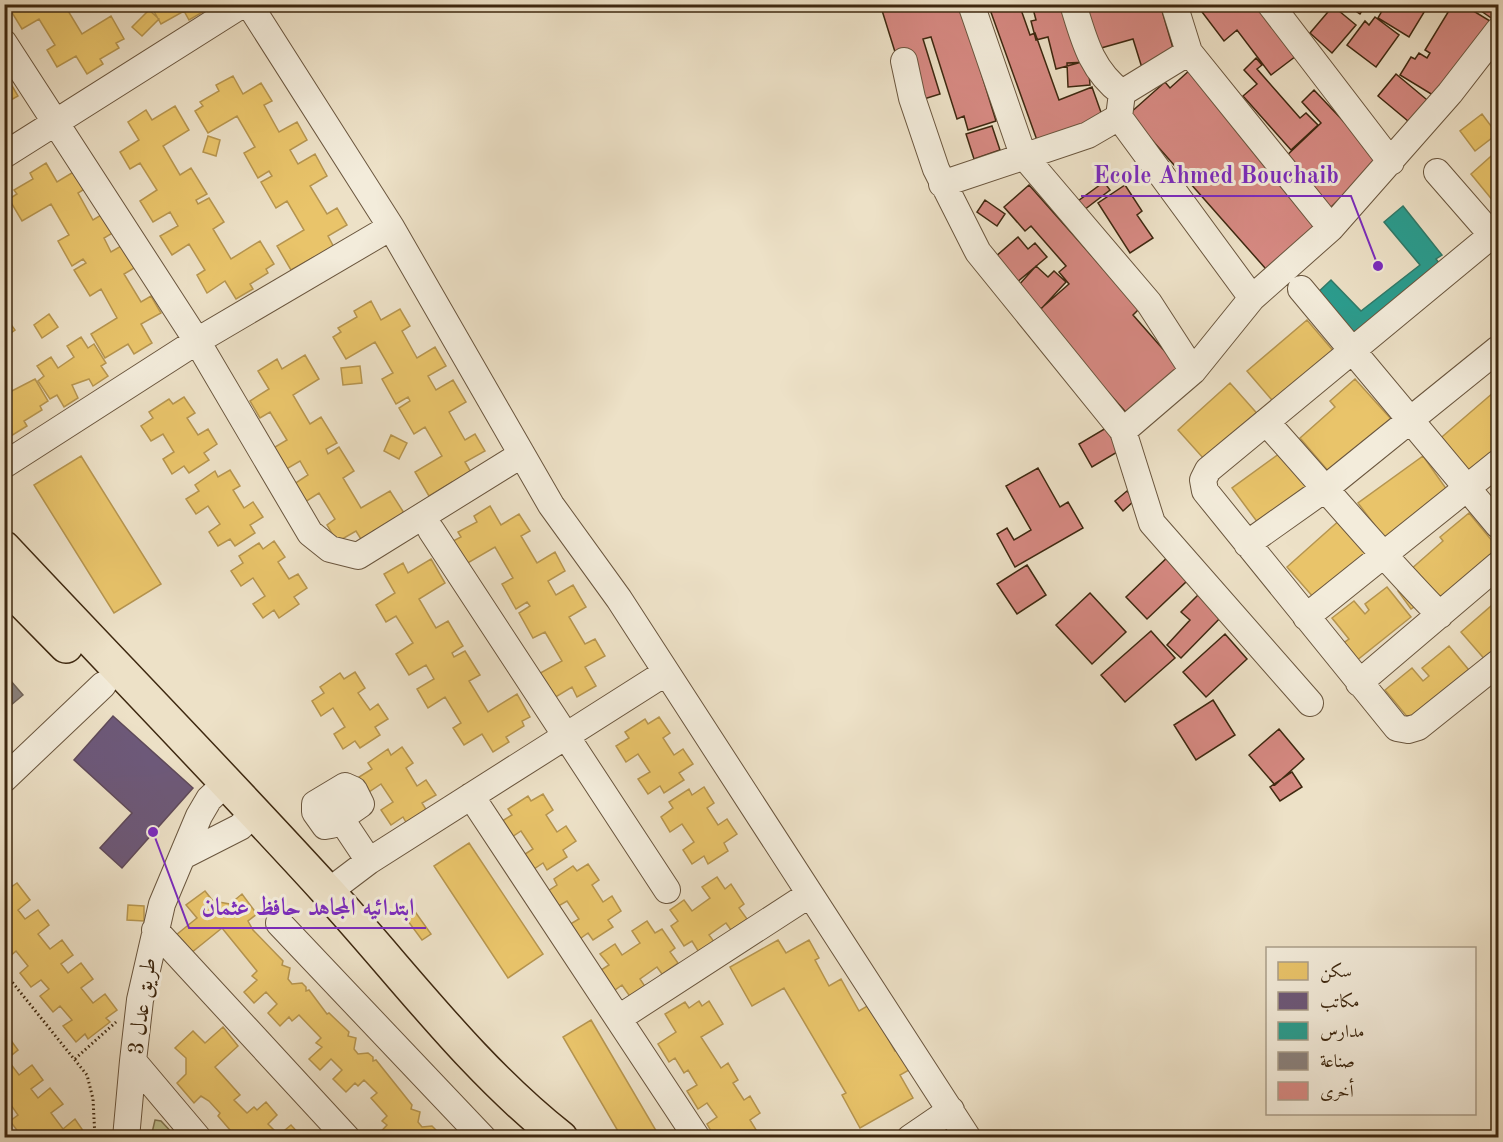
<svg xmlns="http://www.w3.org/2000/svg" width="1503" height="1142" font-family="'Old Standard TT',Amiri,serif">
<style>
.green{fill:#bfc191;stroke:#7e7450;stroke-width:1.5}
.homes{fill:#e9c46a;stroke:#b6954f;stroke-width:1.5}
.offices{fill:#6d597a;stroke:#5f4a5a;stroke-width:1.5}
.schools{fill:#2a9d8f;stroke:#307a69;stroke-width:1.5}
.industry{fill:#8a817c;stroke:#73665c;stroke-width:1.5}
.building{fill:#d68982;stroke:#3e2810;stroke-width:1.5}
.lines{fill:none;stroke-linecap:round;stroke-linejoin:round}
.minor-casing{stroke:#6a563e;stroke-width:28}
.major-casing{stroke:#3e2810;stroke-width:36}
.path{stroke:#3e2810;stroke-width:3;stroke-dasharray:1.5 3;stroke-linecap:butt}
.minor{stroke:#f3ecdb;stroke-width:26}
.major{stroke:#ede1c7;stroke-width:33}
.labels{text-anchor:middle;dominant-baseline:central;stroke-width:6;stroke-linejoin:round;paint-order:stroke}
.street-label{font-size:22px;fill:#3e2810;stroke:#f3ecdb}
.leader{fill:none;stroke:#7b2cbf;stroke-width:2}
.callout-dot{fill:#7b2cbf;stroke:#f3ecdb;stroke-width:2}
.callout-label{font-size:24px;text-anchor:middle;font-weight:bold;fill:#7b2cbf;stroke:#f3ecdb;stroke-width:6;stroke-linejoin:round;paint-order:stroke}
</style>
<rect width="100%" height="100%" fill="#ede1c7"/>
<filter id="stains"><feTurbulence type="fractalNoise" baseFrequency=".00333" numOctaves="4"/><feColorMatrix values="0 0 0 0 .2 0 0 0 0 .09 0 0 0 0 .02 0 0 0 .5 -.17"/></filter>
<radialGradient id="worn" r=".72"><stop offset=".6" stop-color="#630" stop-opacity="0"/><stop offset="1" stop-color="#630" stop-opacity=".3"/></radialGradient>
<path class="green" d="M155,1120L161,1121L176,1137H151Z"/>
<path class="homes" d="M22,4H64L82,34L111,16L124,39L116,43L119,48L100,59L103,64L87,74L76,56L57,67L47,50L55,45L39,19L22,29L11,11Z
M150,4H206L208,9L189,20L184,11L161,24Z
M149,10L159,19L142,36L132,27Z
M233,76L243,94L261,83L272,101L264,105L279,132L297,122L307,140L290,150L298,164L315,154L327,176L310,186L327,214L337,208L347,225L328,236L338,255L320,266L314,257L291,270L277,246L304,230L287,201L276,208L261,182L272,176L269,171L258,178L244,153L255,147L237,116L208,133L195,111L203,106L200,102L219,91L216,85Z
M8,79L18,96L4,104V81Z
M175,106L189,130L163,146L180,175L191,168L207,194L196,200L198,204L209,198L224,222L213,229L231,259L260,241L274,264L266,269L268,273L250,284L253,289L236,299L225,281L207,293L197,275L205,270L189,244L172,255L160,236L178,226L170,212L153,222L140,201L157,190L140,163L130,169L120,152L139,140L128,122L146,110L152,120Z
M1482,114L1497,134L1475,151L1460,131Z
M208,136L220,140L216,156L203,152Z
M1498,150V207L1471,174Z
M46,163L57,182L75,171L86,188L78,193L93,220L111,209L121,228L104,238L111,252L128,242L141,264L124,274L141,302L151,296L161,313L141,324L152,343L134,354L128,344L105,358L91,334L117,318L101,289L90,296L74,270L86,263L83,259L72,266L58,241L69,235L51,204L22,221L9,199L17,194L14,190L33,179L30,173Z
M371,301L381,320L400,309L410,326L402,331L417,358L435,347L446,366L428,376L436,390L453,380L466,402L449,412L465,440L475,434L485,451L465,462L476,481L458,492L452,482L429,496L415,472L442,456L425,427L414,434L399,408L410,401L408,397L396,404L382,379L393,373L375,342L346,359L333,337L341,332L338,328L357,317L354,311Z
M49,314L58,327L42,338L34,325Z
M5,316L15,330L4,338V317Z
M1307,320L1342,361L1278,407L1247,371Z
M81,337L88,348L94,344L106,363L101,366L108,376L93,386L89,379L72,385L78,398L64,407L57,395L50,399L38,381L44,376L37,366L51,357L58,368L74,357L67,346Z
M305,355L319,379L293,395L310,424L321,417L337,443L326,449L328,454L339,447L354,471L343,478L361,508L390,491L404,513L367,549L356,531L337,542L327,525L335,519L319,493L302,504L291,486L308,475L300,461L283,471L270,450L287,440L270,412L260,418L250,401L269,389L258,371L277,359L282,369Z
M360,366L362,383L343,385L341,368Z
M35,379L48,401L40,406L42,410L24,421L27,426L11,436L4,426V395Z
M1355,379L1391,419L1330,473L1300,438L1335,407L1330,401Z
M1230,383L1262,419L1213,469L1178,430Z
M1494,392L1498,397V449L1470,482L1436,442Z
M184,397L195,413L187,418L198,435L208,429L217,444L204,453L209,460L189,473L184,466L172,474L163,459L174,452L163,434L151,441L141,426L153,418L149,412L169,399L173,404Z
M391,435L407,443L399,459L384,451Z
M1287,448L1315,487L1261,527L1232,488Z
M81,456L161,584L114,613L34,485Z
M1423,456L1452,497L1386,540L1358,503Z
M230,470L240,486L233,490L244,508L253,502L263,517L250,525L255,533L235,546L230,539L218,546L209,532L220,524L208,506L196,514L186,499L199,491L195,485L215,471L218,477Z
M1498,492V513L1489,498Z
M490,506L501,525L519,514L530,531L521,536L537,563L555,552L565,571L548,581L556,595L573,585L586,607L569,617L585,644L595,639L605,656L585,667L596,686L577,697L572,687L549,701L535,676L562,661L545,632L533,638L519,613L530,606L527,602L516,609L502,584L513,578L495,547L466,564L453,541L461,537L458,532L477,522L474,516Z
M1469,513L1498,548V557L1441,606L1410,570L1443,541L1440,537Z
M1342,518L1373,553L1321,606L1287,567Z
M274,541L285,557L278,562L289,579L298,574L307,588L294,597L299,604L279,618L274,610L263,618L253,604L265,596L253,578L241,586L231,571L243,563L239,556L259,543L263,549Z
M431,559L445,583L419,599L436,628L448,621L463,646L452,653L454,657L465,651L480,675L469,681L488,712L517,694L530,717L522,721L524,726L506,737L509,742L493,752L482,734L464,745L453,728L461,723L445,697L428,708L417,689L434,679L426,665L409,675L396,654L413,643L396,616L386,622L376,605L395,593L384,574L403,563L408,573Z
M1406,585L1420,603L1411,609L1398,591Z
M1387,587L1411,617L1356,661L1342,644L1349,639L1332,618L1354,601L1365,614L1369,610L1365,604Z
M1498,600V666L1494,670L1461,632Z
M1449,646L1478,681L1419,731L1385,690L1412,668L1423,681L1429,676L1422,668Z
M355,672L365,688L358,693L370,710L378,704L388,719L375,727L380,735L360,748L355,741L343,749L334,734L345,727L333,708L321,716L312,701L324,693L320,687L340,673L344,679Z
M659,717L670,733L663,738L674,755L683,749L693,764L679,773L684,780L664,793L660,786L648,794L638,779L650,772L638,754L626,762L616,746L629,738L625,732L645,719L648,724Z
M402,747L413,763L406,768L417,786L426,780L436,795L422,803L427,811L407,824L403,817L391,825L381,810L393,802L381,784L369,792L359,777L372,769L368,763L388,749L391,755Z
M704,787L714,803L707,808L718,825L727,819L737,834L724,843L728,851L708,864L704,856L692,864L683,850L694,842L682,824L670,832L661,817L673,808L669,802L689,789L692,795Z
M543,794L553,810L546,815L557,832L566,826L576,841L563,850L567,857L547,870L543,863L531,871L522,856L533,849L521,831L509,839L499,823L512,815L508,809L528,796L531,801Z
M469,843L543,954L508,978L434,866Z
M588,864L599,880L592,885L603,902L612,896L621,911L608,920L613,927L593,940L588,933L577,941L567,926L579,919L567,901L555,908L545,893L557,885L554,879L573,866L577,871Z
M717,877L725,889L731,884L744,904L739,908L747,919L731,930L726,923L709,935L715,943L700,954L692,941L684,946L671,926L678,921L670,910L684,900L692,911L710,898L702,887Z
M17,883L30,900L18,910L25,919L38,910L49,925L38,934L50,949L62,940L73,955L61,964L68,973L81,963L93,979L81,988L93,1003L105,994L117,1010L106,1018L110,1022L88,1039L85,1034L76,1042L63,1026L72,1020L60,1006L53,1012L40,996L49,989L41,980L31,987L20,973L28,966L16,951L8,958L4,953V892Z
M205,891L213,901L230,904L242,894L257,914L248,921L253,930L283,961L282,965L290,968L288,979L292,984L302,983L306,987V991L309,990L327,1014L329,1013L349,1032L348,1036L356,1038L354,1049L358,1054L368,1053L373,1057V1061L376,1060L412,1105L411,1109L420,1112L418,1122L422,1127L432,1126L436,1130V1134L439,1133L444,1138H375L387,1125L382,1121L387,1116L371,1098L377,1093L364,1080L358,1086L355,1083L346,1092L333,1079L342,1070L331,1059L320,1070L309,1059L322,1047L316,1043L321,1038L299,1015L292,1021L289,1017L280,1026L268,1013L277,1004L266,992L254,1003L244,992L257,980L252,976L257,971L222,928L191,953L176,935L197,918L186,905Z
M128,905L144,906V921L127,920Z
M411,906L431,934L422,940L402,913Z
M647,921L655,933L662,929L675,948L670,952L678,963L662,974L657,967L640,979L646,988L631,998L622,985L615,990L601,970L609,965L600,954L615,944L622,955L640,943L632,931Z
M778,940L786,953L809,940L819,958L815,960L829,986L841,979L859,1011L869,1005L895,1051L905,1046L916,1066L900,1075L913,1098L860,1128L842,1095L846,1093L784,988L752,1006L730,967Z
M699,1001L702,1006L709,1001L723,1024L701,1037L721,1068L728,1063L738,1080L733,1083L744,1100L750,1096L760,1113L750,1120L761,1138H732L729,1133L723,1138H715L707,1124L717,1117L707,1103L698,1109L687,1091L697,1085L688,1070L684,1073L675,1058L669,1062L658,1044L676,1032L665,1014L685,1002L689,1008Z
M591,1020L658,1134L652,1138H622L563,1037Z
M223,1027L238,1046L215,1067L240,1095L234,1100L247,1113L254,1107L257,1110L266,1102L277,1115L268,1124L279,1135L291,1125L301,1136L299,1138L236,1137L218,1116L220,1113L209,1101L201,1096L194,1103L177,1083L186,1074V1058L175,1048L193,1031L205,1043Z
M7,1035L18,1050L7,1059L19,1075L32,1065L43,1080L31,1089L38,1098L50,1088L63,1104L51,1113L63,1129L75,1119L86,1135L83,1138H35L30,1131L22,1137L10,1121L18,1115L11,1105L4,1110V1037Z"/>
<path class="offices" d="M113,716L193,788L122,868L100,848L132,813L74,760Z"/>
<path class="schools" d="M1403,206L1442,255L1436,259L1447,273L1348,336L1314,296L1331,280L1361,311L1420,265L1384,222Z"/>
<path class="industry" d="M4,673L23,695L4,711Z"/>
<path class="building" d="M880,4H960L996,121L968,130L964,116L957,119L931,37L923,39L940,94L911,103Z
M988,4H1019L1030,35L1035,33L1059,100L1092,87L1103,118L1038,143Z
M1067,4L1082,62L1056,69L1048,37L1036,40L1031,21L1036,20L1032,5Z
M1080,4H1160L1173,48L1170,49L1174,62L1143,71L1133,39L1094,50Z
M1196,4H1263L1304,50L1271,75L1237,30L1224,41Z
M1350,4H1362L1365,6L1360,14L1348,6Z
M1386,4H1419L1426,9L1409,37L1378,18Z
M1453,4H1462L1490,21L1441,100L1400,75L1411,57L1415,59L1419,53L1427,58L1430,53L1425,50Z
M1471,4H1498V20L1497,22Z
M1333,6L1356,25L1332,53L1310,33Z
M1375,17L1399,35L1376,67L1347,45L1365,21L1369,25Z
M1256,58L1262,65L1257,69L1300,118L1306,113L1318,125L1291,150L1243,96L1257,84L1244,70Z
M1088,62L1090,85L1068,87L1067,63Z
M1191,69L1323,227L1273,277L1129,114L1165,82L1170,88Z
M1396,74L1432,104L1414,126L1378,96Z
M1314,90L1380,160L1328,210L1282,160L1321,123L1302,102Z
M992,126L1000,150L974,159L966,134Z
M1104,182L1110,190L1084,210L1078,201Z
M1029,185L1139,309L1133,315L1183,372L1131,418L1037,312L1069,284L1059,272L1066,266L1031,226L1025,231L1004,207Z
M1125,185L1142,211L1137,215L1153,238L1130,253L1098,203Z
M985,200L1005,214L997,226L977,212Z
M1018,237L1028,249L1035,243L1047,257L1016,283L995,257Z
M1036,266L1048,277L1054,271L1066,282L1041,309L1017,287Z
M1106,428L1119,451L1092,467L1079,444Z
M1038,468L1060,507L1068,502L1083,528L1015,567L997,534L1007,528L1014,540L1031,530L1006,486Z
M1127,491L1135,500L1123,511L1115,501Z
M1172,553L1188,580L1147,619L1126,597Z
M1027,565L1046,595L1017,614L997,584Z
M1203,590L1226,612L1181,658L1167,645L1190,620L1181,612Z
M1090,593L1126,632L1092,664L1056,625Z
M1151,631L1175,658L1125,702L1101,675Z
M1225,634L1247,659L1206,697L1183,672Z
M1213,700L1235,735L1196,760L1174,725Z
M1279,729L1304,759L1275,785L1249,755Z
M1292,772L1302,787L1280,801L1270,787Z"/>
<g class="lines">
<defs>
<path id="minor" d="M249,4L391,227L551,505L619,599L968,1138
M971,4L1023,155L1149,303L1193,371
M1073,4C1084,40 1091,70 1122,93
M1174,4L1189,52L1331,228
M1270,4L1391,162
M4,43L197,341L310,533L330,549L358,556L521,455
M904,61L912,98L936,169L978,252L1123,431
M1119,117L1252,298
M4,155L243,4
M1437,172L1498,242
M942,184L1088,135L1119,117L1122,93L1189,52
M1498,230L1208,470L1203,480L1205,491L1397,728L1408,730L1418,727L1498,663
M1301,289L1498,525
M1266,422C1324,486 1379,553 1440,615
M4,465L197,341L391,227
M431,530L667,890
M1247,544L1326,488L1498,349
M1306,617L1498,463
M1359,683L1498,565
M1310,703L1152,523L1123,431L1193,371L1252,298L1331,228L1450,93L1498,31
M4,779L103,685
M345,786L354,790L361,804L331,825L325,826L315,812V804Z
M471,796L697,1138
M341,819L369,861
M183,856L240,827L254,813
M328,892L369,861L665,673
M279,923L483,1138
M155,930L347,1138
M619,1018L810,894
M126,1138L133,1061
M198,1138L133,1061L140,1000L162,904L199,816L209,799L225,784
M910,1138L951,1110"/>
<path id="major" d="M4,548C112,663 221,775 327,891C403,974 472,1068 561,1138
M4,583L66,646"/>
</defs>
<use href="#minor" class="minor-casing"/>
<use href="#major" class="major-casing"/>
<path class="path" d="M4,972L87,1075L93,1099L95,1138
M75,1059L116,1022"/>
<use href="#minor" class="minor"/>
<use href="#major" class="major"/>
</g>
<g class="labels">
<g class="street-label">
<text transform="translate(143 1006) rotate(-82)">طريق عدل 3</text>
</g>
</g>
<path class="leader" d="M1378 266L1351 196H1081M153 832L189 928H426"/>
<g class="callout-dot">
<circle cx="1378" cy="266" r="6"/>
<circle cx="153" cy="832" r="6"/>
</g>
<g class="callout-label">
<text x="1216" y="183">Ecole Ahmed Bouchaib</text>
<text x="308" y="915">ابتدائيه المجاهد حافظ عثمان</text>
</g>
<rect width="1503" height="1142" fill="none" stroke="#ede1c7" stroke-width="24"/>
<rect x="6" y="6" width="1491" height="1130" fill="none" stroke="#3e2810" stroke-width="3"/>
<rect x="12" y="12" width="1479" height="1118" fill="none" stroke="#3e2810" stroke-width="1.5"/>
<rect x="1266" y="947" width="210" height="168" fill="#f3ecdb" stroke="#ab9e8a" stroke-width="1.5"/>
<rect x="1278" y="962" width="30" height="18" fill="#e9c46a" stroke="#ab9e8a" stroke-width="1.5"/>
<text x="1320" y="977" font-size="18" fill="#3e2810">سكن</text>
<rect x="1278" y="992" width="30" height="18" fill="#6d597a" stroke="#ab9e8a" stroke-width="1.5"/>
<text x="1320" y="1007" font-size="18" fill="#3e2810">مكاتب</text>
<rect x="1278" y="1022" width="30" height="18" fill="#2a9d8f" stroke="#ab9e8a" stroke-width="1.5"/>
<text x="1320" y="1037" font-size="18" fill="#3e2810">مدارس</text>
<rect x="1278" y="1052" width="30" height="18" fill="#8a817c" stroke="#ab9e8a" stroke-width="1.5"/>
<text x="1320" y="1067" font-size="18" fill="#3e2810">صناعة</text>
<rect x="1278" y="1082" width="30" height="18" fill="#d68982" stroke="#ab9e8a" stroke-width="1.5"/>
<text x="1320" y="1097" font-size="18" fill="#3e2810">أخرى</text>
<rect width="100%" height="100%" filter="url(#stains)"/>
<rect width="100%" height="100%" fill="url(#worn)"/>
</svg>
